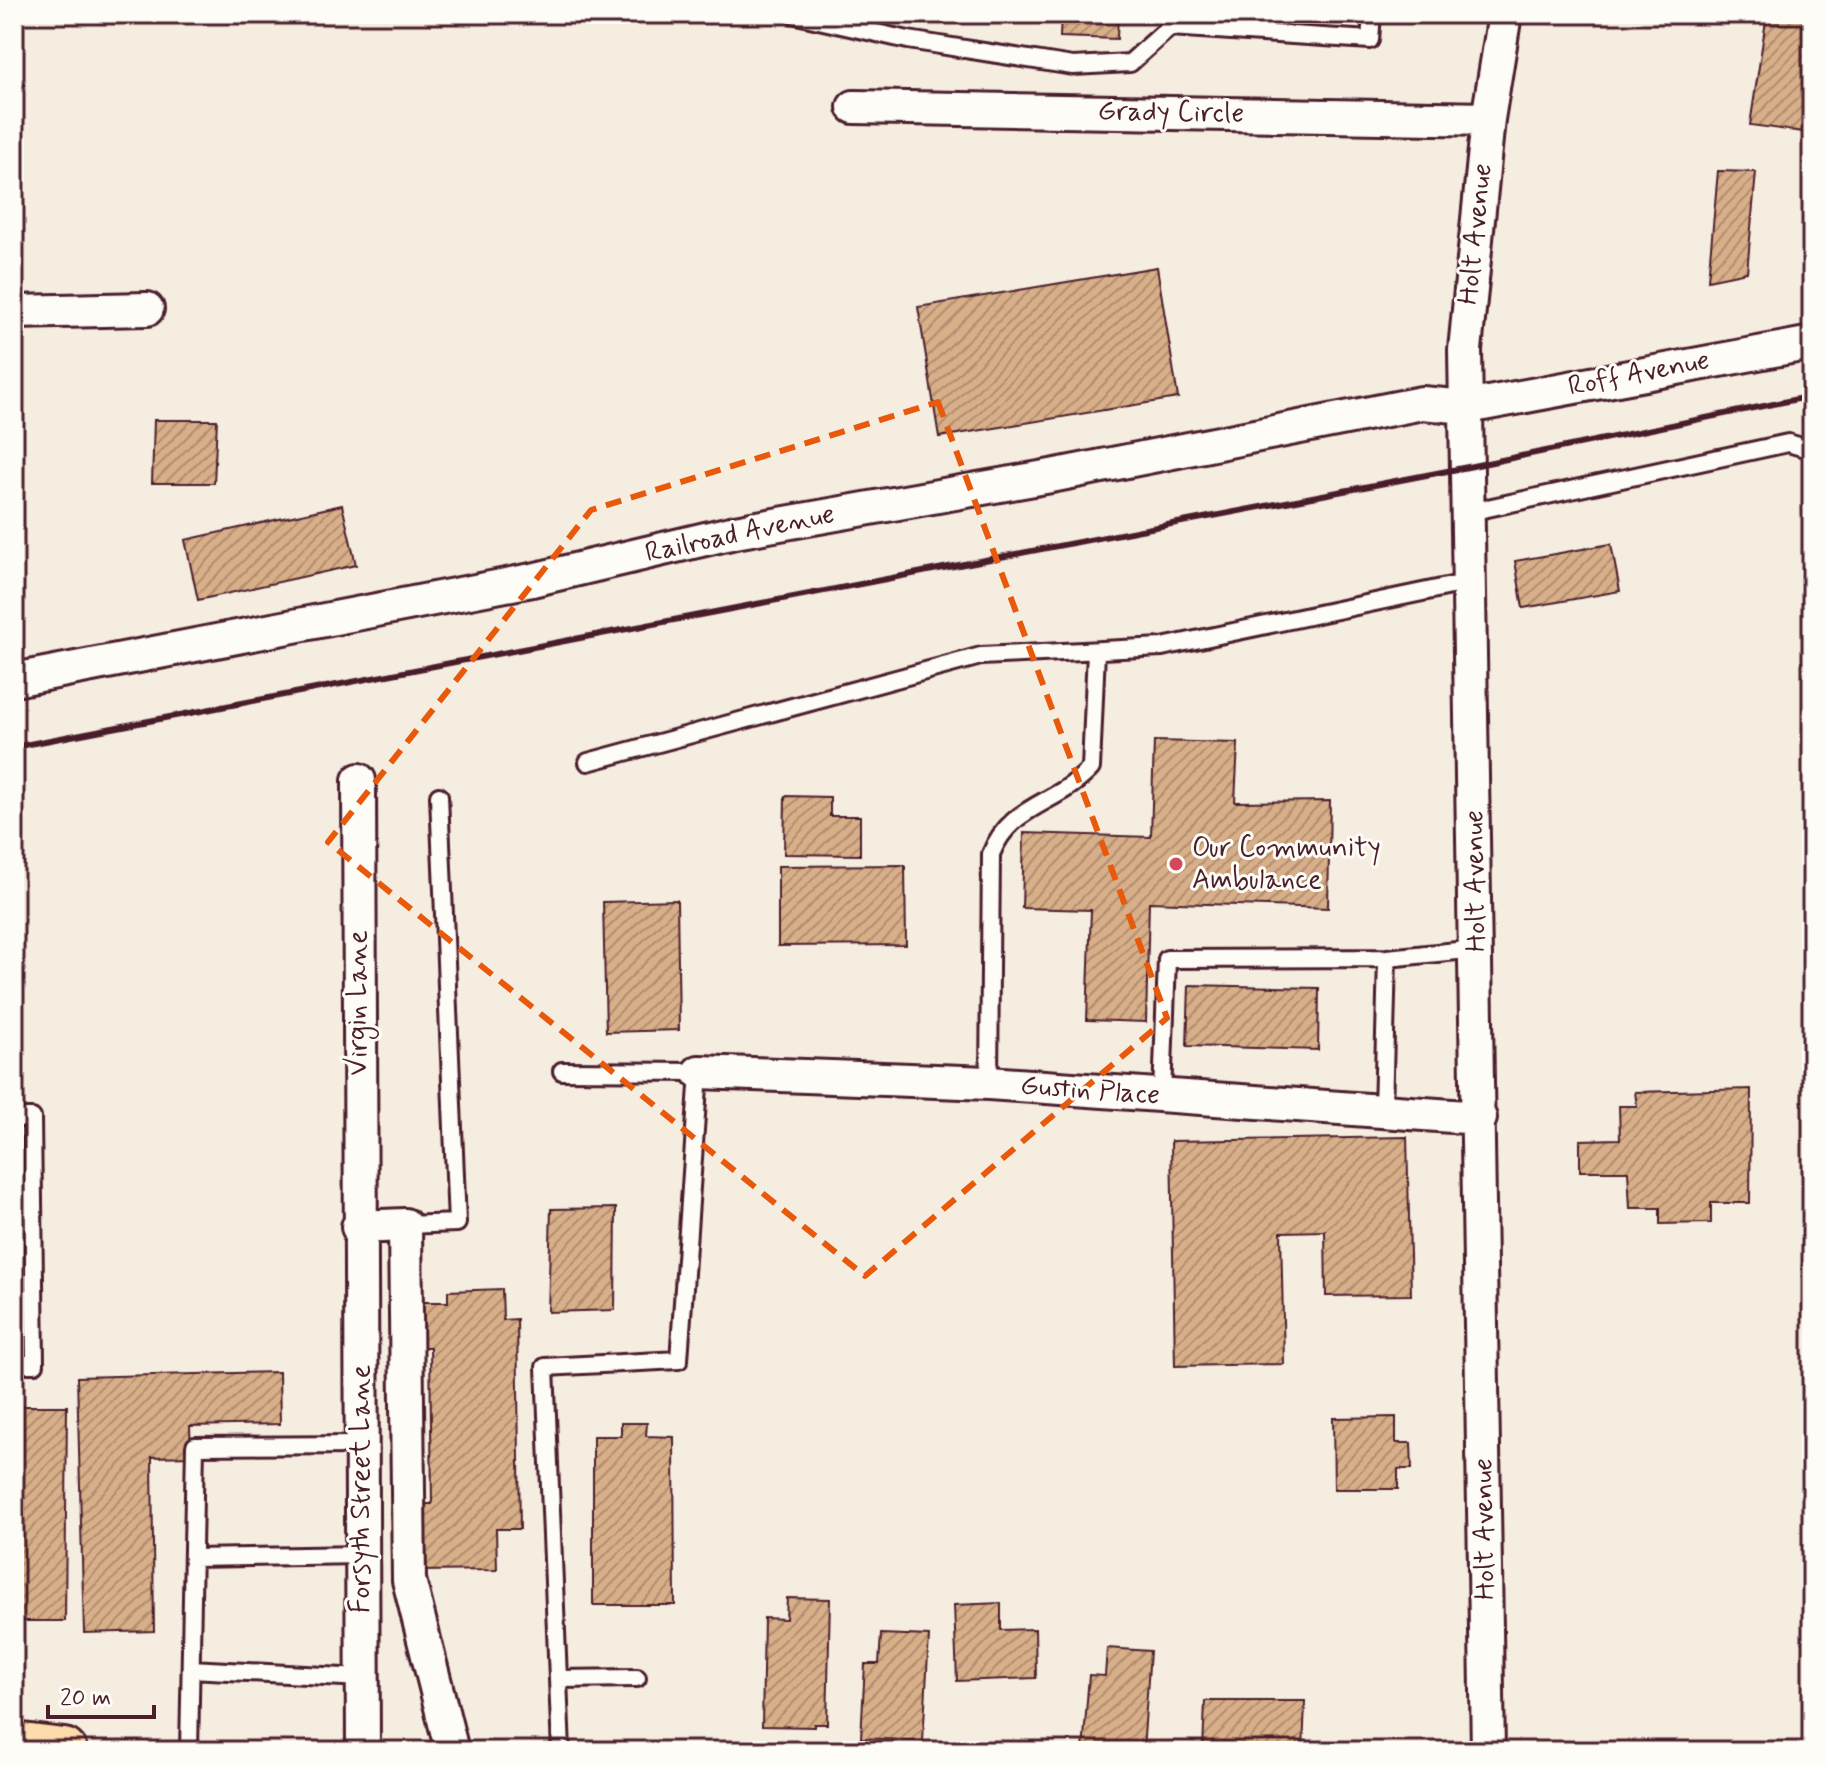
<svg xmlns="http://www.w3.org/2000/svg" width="1826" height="1765" font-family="Mynerve,sans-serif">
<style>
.building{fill:url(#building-hatch);stroke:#4a1f2b;stroke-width:2}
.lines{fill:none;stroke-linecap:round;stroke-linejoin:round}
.service-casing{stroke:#4a1f2b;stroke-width:22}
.minor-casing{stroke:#4a1f2b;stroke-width:38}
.primary-casing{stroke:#4a1f2b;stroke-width:50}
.service{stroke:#fdfcf7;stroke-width:16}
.minor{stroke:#fdfcf7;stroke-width:32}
.primary{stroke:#fcdcac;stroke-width:44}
.rail{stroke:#4a1f2b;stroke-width:6}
.marked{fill:none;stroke:#e8590c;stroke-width:6;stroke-dasharray:16 10;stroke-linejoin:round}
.poi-dot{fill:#d1495b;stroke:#fdfcf7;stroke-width:3}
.labels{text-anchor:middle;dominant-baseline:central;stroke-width:6;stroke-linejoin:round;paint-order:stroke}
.street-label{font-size:28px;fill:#4a1f2b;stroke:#fdfcf7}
.poi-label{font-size:28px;fill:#4a1f2b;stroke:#fdfcf7;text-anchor:start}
</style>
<defs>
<pattern id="building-hatch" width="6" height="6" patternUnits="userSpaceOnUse" patternTransform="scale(2)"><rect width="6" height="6" fill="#d8af89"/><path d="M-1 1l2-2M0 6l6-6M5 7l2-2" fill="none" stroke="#b18e70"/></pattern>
</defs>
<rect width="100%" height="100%" fill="#f6ede1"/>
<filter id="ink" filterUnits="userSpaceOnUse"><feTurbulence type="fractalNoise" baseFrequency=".0125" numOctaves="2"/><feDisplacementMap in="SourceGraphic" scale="16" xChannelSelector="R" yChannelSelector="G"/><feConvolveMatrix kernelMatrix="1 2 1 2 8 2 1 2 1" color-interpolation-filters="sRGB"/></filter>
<g filter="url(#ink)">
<path class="building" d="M1061,14H1118L1117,39L1060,37Z
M1767,14H1812V133L1750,125Z
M1718,171L1756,172L1747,272L1708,280Z
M1157,267L1178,398L939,437L918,307Z
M154,420H217L214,483H152Z
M342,505L356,565L198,600L185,540Z
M1611,544L1620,591L1523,608L1515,561Z
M1154,741L1238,743L1235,802L1330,801L1328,908L1149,902L1146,1022L1087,1020L1091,910L1022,908L1024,833L1151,837Z
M785,796L830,797V816H860V855L784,854Z
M905,865L906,945L778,946V866Z
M677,900L679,1030L606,1032L603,902Z
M1189,985L1319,988L1318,1050L1187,1046Z
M1751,1089L1750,1203H1711V1223L1660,1224V1208H1630L1628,1171H1580V1140L1620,1139L1619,1106H1637L1635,1092Z
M1407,1137L1411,1295L1326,1296L1325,1231L1281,1232L1284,1364L1175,1366L1171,1141Z
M616,1208L615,1310L548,1312L551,1209Z
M502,1289L503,1320L517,1319L520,1529H496L497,1570L421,1571L420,1504H432L430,1347H415L414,1302H448V1291Z
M279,1372L280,1424L190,1426L191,1456L152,1457L154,1631L84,1633L77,1377Z
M14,1406H67L65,1621H14Z
M1396,1417V1443H1411L1412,1469H1398V1489H1334L1333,1418Z
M621,1423H647L646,1436L674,1437L675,1605H593V1436H621Z
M787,1598L830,1599L827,1724H814V1727L762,1726L764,1618L786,1619Z
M1001,1603V1630L1035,1629L1036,1678L957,1681L954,1605Z
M881,1634L929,1636L923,1741L861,1738L865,1664H879Z
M1107,1648L1150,1651L1143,1751H1083L1089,1675L1105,1676Z
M1205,1701H1305L1303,1751H1203Z"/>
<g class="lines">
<defs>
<path id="service" d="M792,14L908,40L1073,66L1130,63L1170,27
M1170,14V27L1370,40L1372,14
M1469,512L1788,443L1812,450
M588,762L981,656L1162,647L1470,582
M989,1083L991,854C1010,804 1057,805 1091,768L1096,651
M1162,1096L1167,959L1387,958
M1383,1111L1387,958L1477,949
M14,1118H32L35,1364H14
M405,1225L457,1223L439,796
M193,1558L361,1555
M191,1669L362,1678
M558,1679L637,1678
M189,1751L195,1446L361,1445
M561,1751L545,1367L679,1360L699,1072L562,1071"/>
<path id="minor" d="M854,107L1488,119
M14,312L147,309
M14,680L532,580L735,532L1051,476L1422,403L1467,407L1812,343
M359,780L363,1751
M699,1072L989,1083L1480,1118
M358,1227L405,1225L409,1580L452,1751
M1488,1751L1465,350L1488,119L1505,14"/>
<path id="primary" d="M14,1745L64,1751"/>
</defs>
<use href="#service" class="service-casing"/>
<use href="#minor" class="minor-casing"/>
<use href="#primary" class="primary-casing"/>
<use href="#service" class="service"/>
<use href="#minor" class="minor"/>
<use href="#primary" class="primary"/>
<path class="rail" d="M14,747L1468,467L1812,396"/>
</g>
</g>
<path class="marked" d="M938,402L1167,1018L865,1276L328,842L591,510Z"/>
<circle class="poi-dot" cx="1176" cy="864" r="8"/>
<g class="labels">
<g class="street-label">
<text transform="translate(1171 113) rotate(1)">Grady Circle</text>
<text transform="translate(1476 234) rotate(-84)">Holt Avenue</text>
<text transform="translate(1639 374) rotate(-11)">Roff Avenue</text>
<text transform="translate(740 534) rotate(-12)">Railroad Avenue</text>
<text transform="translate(1476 881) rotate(-91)">Holt Avenue</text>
<text transform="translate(358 1003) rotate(-90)">Virgin Lane</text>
<text transform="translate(1090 1091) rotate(4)">Gustin Place</text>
<text transform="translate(361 1489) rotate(-90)">Forsyth Street Lane</text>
<text transform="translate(1485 1529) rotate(-91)">Holt Avenue</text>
</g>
<g class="poi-label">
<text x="1192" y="848">Our Community<tspan x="1192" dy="32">Ambulance</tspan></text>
</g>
</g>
<rect width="1826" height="1765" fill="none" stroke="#fdfcf7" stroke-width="48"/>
<rect x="24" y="24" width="1778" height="1717" fill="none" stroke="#4a1f2b" stroke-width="3" filter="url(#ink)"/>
<path d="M48 1705v12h106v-12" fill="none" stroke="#4a1f2b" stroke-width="4"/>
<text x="60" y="1705" font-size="24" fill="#4a1f2b" stroke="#fdfcf7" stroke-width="6" paint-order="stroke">20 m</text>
</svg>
